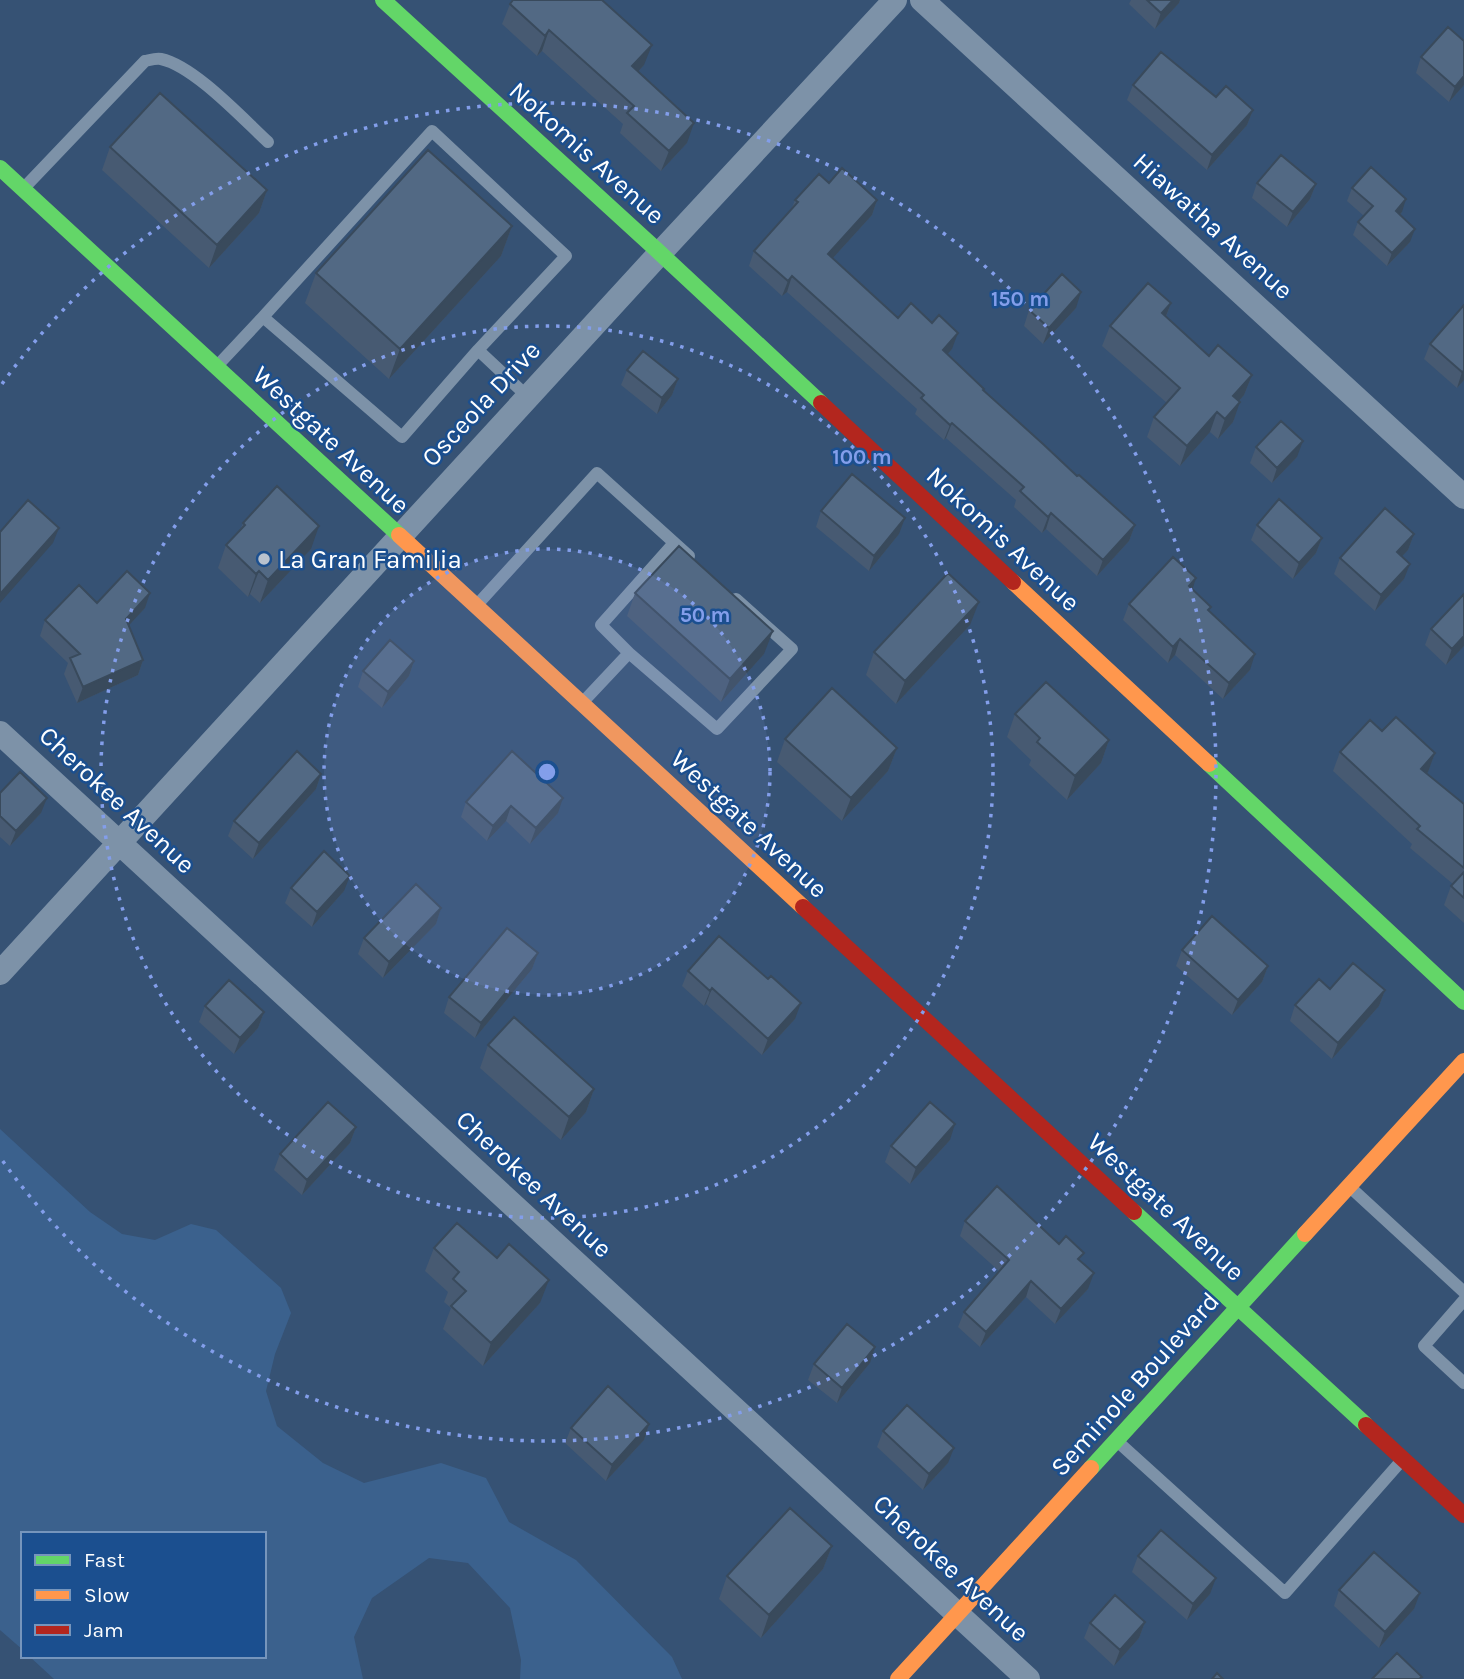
<svg xmlns="http://www.w3.org/2000/svg" width="1464" height="1679" font-family="Karla,sans-serif">
<style>
.water{fill:#3b618d}
.lines{fill:none;stroke-linecap:round;stroke-linejoin:round}
.lane{stroke:#7d92a8;stroke-width:12}
.street{stroke:#7d92a8;stroke-width:24}
.fast{stroke:#63d668;stroke-width:16}
.slow{stroke:#ff974d;stroke-width:16}
.jam{stroke:#b3261e;stroke-width:16}
.wall{fill:#475a72}
.shaded-wall{fill:#394a5c}
.building{fill:#526984;stroke:#394a5c;stroke-width:2}
.ring{fill:none;stroke:#839eea;stroke-width:3.5;stroke-dasharray:3.5 7}
.poi-dot{fill:#b9c2ce;stroke:#1b4f8f;stroke-width:2.5}
.labels{text-anchor:middle;dominant-baseline:central;stroke-width:5;stroke-linejoin:round;paint-order:stroke}
.street-label{font-size:26px;fill:#fff;stroke:#1b4f8f}
.poi-label{font-size:26px;fill:#fff;stroke:#1b4f8f;text-anchor:start}
.centre{fill:#839eea;stroke:#1b4f8f;stroke-width:3.5}
.ring-label{font-size:21px;text-anchor:middle;font-weight:bold;fill:#839eea;stroke:#1b4f8f;stroke-width:5;stroke-linejoin:round;paint-order:stroke}
</style>
<rect width="100%" height="100%" fill="#365274"/>
<path class="water" d="M0,1129L90,1212L122,1234L155,1240L191,1224L216,1230L281,1288L291,1313L275,1354L266,1391L277,1426L323,1463L364,1483L441,1463L486,1478L509,1522L576,1560L672,1657L682,1679H520L521,1660L510,1608L468,1563L429,1558L372,1598L354,1637L363,1679H54L29,1656H264V1534H23V1650L0,1630Z"/>
<g class="lines">
<path class="lane" d="M23,189L145,61C150,60 156,58 161,59C194,66 242,118 268,142
M478,350L566,256L432,131L263,317L402,437L478,350L528,397
M218,365L263,317
M476,606L597,473L689,556
M629,653L601,625L674,543
M582,703L629,653L717,729L792,649L736,599
M1351,1188L1464,1292
M1464,1300L1424,1346L1464,1383
M1117,1441L1285,1593L1403,1459"/>
<path class="street" d="M922,0L1464,497
M0,733L1028,1679
M0,973L660,253L895,0"/>
<path class="fast" d="M383,0L660,253L821,403
M0,168L399,535
M1209,764L1464,1002
M1134,1212L1366,1425
M1091,1468L1305,1234"/>
<path class="slow" d="M399,535L803,907
M1013,582L1209,764
M1305,1234L1464,1061
M898,1679L1091,1468"/>
<path class="jam" d="M821,403L1013,582
M803,907L1134,1212
M1366,1425L1464,1515"/>
</g>
<path class="wall" d="M1131,0H1180L1179,3L1155,29L1129,4Z
M510,4L644,65L638,72L687,143L661,171L620,133L623,124L542,51L537,56L502,24Z
M1421,57L1464,85L1449,102L1416,73Z
M1133,85L1216,97L1253,110L1247,125L1207,170L1127,100Z
M110,147L267,190L259,213L209,268L102,170Z
M829,183L877,200L872,215L832,259L898,318L952,349L947,354L983,390L1077,476L1135,525L1129,541L1097,576L1046,529L1042,533L1014,507L1016,500L946,438L944,440L915,414L917,409L787,292L782,296L749,266L754,251L791,210L795,200Z
M1257,183L1316,184L1310,199L1287,227L1252,198Z
M1352,188L1402,212L1400,215L1410,242L1387,266L1353,235L1358,222L1364,216L1347,201Z
M512,226L501,256L389,379L305,303L316,273Z
M1171,303L1166,317L1209,356L1252,375L1244,395L1239,401L1233,422L1218,439L1210,432L1180,466L1147,437L1154,417L1167,403L1102,346L1110,326Z
M1464,305V380L1457,388L1424,359L1430,344Z
M1076,308L1043,344L1024,326L1029,310Z
M627,370L678,379L672,395L657,414L621,385Z
M1256,447L1297,457L1272,483L1250,463Z
M821,511L899,534L869,571L816,527Z
M243,523L311,549L260,603L250,594L248,597L218,568L226,545L240,530Z
M1257,525L1322,538L1316,553L1293,579L1251,540Z
M1414,534L1408,550L1402,556L1404,579L1375,611L1334,574L1340,558Z
M1192,590L1209,611L1250,670L1223,699L1175,655L1168,663L1123,620L1129,604Z
M635,593L764,654L721,702L627,616Z
M97,603L145,608L128,626L143,660L138,675L77,703L64,674L68,663L40,636L45,620Z
M970,625L896,704L866,675L874,652Z
M1431,629L1464,646L1446,665L1425,645Z
M414,661L409,676L382,708L358,687L363,671Z
M1015,714L1109,740L1101,763L1067,800L1029,765L1031,760L1007,737Z
M1382,731L1435,753L1427,774L1464,804V923L1444,905L1451,886L1453,884L1410,848L1412,844L1333,771L1340,752Z
M785,739L897,748L888,771L842,821L777,762Z
M512,751L558,813L530,844L506,821L487,841L461,817L466,802Z
M321,774L316,789L253,859L228,836L234,821Z
M0,793L41,813L10,846L0,837Z
M291,888L344,891L312,927L285,903Z
M441,908L436,924L383,978L358,954L364,938Z
M1182,950L1268,966L1262,982L1232,1015L1176,966Z
M538,953L532,969L475,1038L444,1013L449,997Z
M688,971L795,1019L762,1055L706,1004L704,1006L682,986Z
M1330,989L1385,990L1379,1006L1332,1059L1290,1021L1295,1005Z
M205,1006L264,1012L258,1028L234,1054L199,1022Z
M488,1045L594,1089L586,1112L561,1140L480,1068Z
M356,1127L350,1143L302,1195L274,1170L280,1154Z
M950,1140L910,1184L885,1162L891,1146Z
M965,1221L1059,1244L1081,1261L1088,1289L1055,1324L1026,1297L980,1347L958,1327L964,1312L999,1271L960,1236Z
M434,1248L497,1258L540,1303L483,1366L443,1329L451,1308L444,1302L448,1292L425,1271Z
M870,1363L837,1403L808,1380L814,1364Z
M649,1424L644,1440L606,1481L565,1443L571,1428Z
M883,1431L948,1463L923,1490L877,1447Z
M832,1546L823,1569L761,1638L719,1599L727,1576Z
M1138,1556L1210,1594L1187,1620L1132,1572Z
M1339,1590L1414,1609L1379,1648L1334,1606Z
M1145,1622L1139,1638L1114,1666L1084,1638L1090,1623Z"/>
<path class="shaded-wall" d="M1173,0H1180L1179,3L1155,29L1161,13Z
M549,30L542,51L537,56L545,36Z
M652,45L644,65L625,86L632,66Z
M1464,76V85L1449,102L1455,87Z
M1253,110L1247,125L1207,170L1212,155Z
M694,123L687,143L661,171L669,151Z
M1316,184L1310,199L1287,227L1293,212Z
M267,190L259,213L209,268L217,245Z
M1406,199L1402,212L1391,224L1396,211Z
M877,200L872,215L822,270L828,254Z
M512,226L501,256L389,379L400,349Z
M1415,229L1410,242L1387,266L1392,253Z
M792,276L787,292L782,296L788,281Z
M1081,292L1076,308L1043,344L1049,328Z
M1171,303L1163,324L1162,313Z
M958,333L952,349L937,366L943,350Z
M1464,371V380L1457,388L1462,372Z
M1252,375L1244,395L1226,416L1233,396Z
M678,379L672,395L657,414L662,398Z
M1240,402L1233,422L1218,439L1225,419Z
M1217,412L1210,432L1180,466L1187,446Z
M952,423L946,438L944,440L950,425Z
M1303,441L1297,457L1272,483L1277,468Z
M1051,513L1046,529L1042,533L1048,517Z
M905,518L899,534L869,571L874,556Z
M1135,525L1129,541L1097,576L1103,560Z
M319,526L311,549L260,603L268,580Z
M59,528L53,543L0,603V594Z
M1414,534L1408,550L1391,568L1397,552Z
M1322,538L1316,553L1293,579L1299,563Z
M1410,564L1404,579L1375,611L1381,595Z
M259,571L250,594L248,597L256,574Z
M1196,578L1191,594L1189,586Z
M150,593L145,608L120,635L126,619Z
M979,602L970,625L896,704L905,681Z
M773,631L764,654L721,702L730,679Z
M1464,636V646L1446,665L1452,649Z
M1180,639L1175,655L1168,663L1173,647Z
M1255,654L1250,670L1223,699L1229,683Z
M143,660L138,675L77,703L83,687Z
M414,661L409,676L382,708L388,692Z
M1109,740L1101,763L1067,800L1075,776Z
M897,748L888,771L842,821L851,798Z
M1435,753L1428,772L1414,788L1421,769Z
M321,774L316,789L253,859L259,843Z
M47,798L41,813L10,846L16,831Z
M563,798L558,813L530,844L536,828Z
M511,806L506,821L487,841L493,826Z
M350,876L344,891L312,927L317,912Z
M441,908L436,924L383,978L389,962Z
M538,953L532,969L475,1038L481,1023Z
M1268,966L1262,982L1232,1015L1238,1000Z
M712,988L706,1004L704,1006L710,991Z
M1385,990L1379,1006L1332,1059L1338,1043Z
M801,1003L795,1019L762,1055L768,1039Z
M264,1012L258,1028L234,1054L240,1038Z
M594,1089L586,1112L561,1140L569,1117Z
M955,1124L950,1140L910,1184L916,1168Z
M356,1127L350,1143L302,1195L307,1180Z
M1094,1273L1088,1289L1055,1324L1061,1309Z
M549,1280L540,1303L483,1366L491,1343Z
M1031,1281L1026,1297L980,1347L986,1332Z
M875,1347L870,1363L837,1403L842,1388Z
M649,1424L644,1440L606,1481L612,1465Z
M954,1448L948,1463L923,1490L929,1474Z
M832,1546L823,1569L761,1638L769,1615Z
M1216,1578L1210,1594L1187,1620L1193,1604Z
M1420,1593L1414,1609L1379,1648L1385,1632Z
M1145,1622L1139,1638L1114,1666L1120,1650Z"/>
<path class="building" d="M513,0H602L652,45L632,66L694,123L669,151L627,113L634,106L549,30L545,36L510,4Z
M1147,0H1173L1161,13Z
M1448,27L1464,41V76L1455,87L1421,57Z
M1161,52L1216,97L1226,86L1253,110L1212,155L1133,85Z
M160,93L267,190L217,245L110,147Z
M428,150L512,226L400,349L316,273Z
M1281,155L1316,184L1293,212L1257,183Z
M1371,167L1406,199L1396,211L1415,229L1392,253L1358,222L1373,206L1352,188Z
M842,168L877,200L828,254L898,318L911,303L932,323L939,315L958,333L943,350L984,389L983,390L1043,444L1077,476L1079,475L1135,525L1103,560L1051,513L1048,517L1020,491L1024,487L952,423L950,425L921,398L924,395L792,276L788,281L754,251L798,202L795,200L819,174L829,183Z
M1062,274L1081,292L1049,328L1029,310Z
M1148,283L1171,303L1162,313L1209,356L1218,345L1252,375L1233,396L1240,402L1225,419L1217,412L1187,446L1154,417L1180,388L1110,326Z
M1464,305V371L1462,372L1430,344Z
M643,351L678,379L662,398L627,370Z
M1281,421L1303,441L1277,468L1256,447Z
M852,474L905,518L874,556L821,511Z
M277,486L319,526L268,580L259,571L256,574L226,545L245,525L243,523Z
M1279,499L1322,538L1299,563L1257,525Z
M28,500L59,528L0,594V532Z
M1385,508L1414,534L1397,552L1410,564L1381,595L1340,558Z
M679,546L773,631L730,679L635,593Z
M1173,557L1196,578L1189,586L1211,607L1208,610L1255,654L1229,683L1180,639L1173,647L1129,604Z
M127,571L150,593L126,619L143,660L83,687L70,658L80,654L45,620L79,585L97,603Z
M948,573L979,602L905,681L874,652Z
M1464,594V636L1452,649L1431,629Z
M390,640L414,661L388,692L363,671Z
M1046,682L1109,740L1075,776L1037,742L1040,738L1015,714Z
M832,688L897,748L851,798L785,739Z
M1396,717L1435,753L1421,769L1464,804V868L1417,829L1420,826L1340,752L1370,720L1382,731Z
M297,751L321,774L259,843L234,821Z
M512,751L563,798L536,828L511,806L493,826L466,802Z
M20,772L47,798L16,831L0,816V793Z
M324,851L350,876L317,912L291,888Z
M1464,872V898L1451,886Z
M416,884L441,908L389,962L364,938Z
M1212,916L1268,966L1238,1000L1182,950Z
M507,928L538,953L481,1023L449,997Z
M719,936L768,979L771,976L801,1003L768,1039L712,988L710,991L688,971Z
M1353,963L1385,990L1338,1043L1295,1005L1319,979L1330,989Z
M229,980L264,1012L240,1038L205,1006Z
M514,1017L594,1089L569,1117L488,1045Z
M328,1102L356,1127L307,1180L280,1154Z
M930,1102L955,1124L916,1168L891,1146Z
M997,1186L1059,1244L1066,1236L1084,1253L1078,1259L1094,1273L1061,1309L1031,1281L986,1332L964,1312L1009,1260L965,1221Z
M457,1223L497,1258L509,1244L549,1280L491,1343L451,1306L466,1291L453,1279L459,1272L434,1248Z
M847,1324L875,1347L842,1388L814,1364Z
M608,1386L649,1424L612,1465L571,1428Z
M907,1405L954,1448L929,1474L883,1431Z
M790,1508L832,1546L769,1615L727,1576Z
M1161,1530L1216,1578L1193,1604L1138,1556Z
M1374,1552L1420,1593L1385,1632L1339,1590Z
M1115,1595L1145,1622L1120,1650L1090,1623Z
M1397,1653L1422,1677L1419,1679H1372Z
M1217,1673L1223,1679H1212Z"/>
<circle cx="547" cy="772" r="223" fill="#839eea" fill-opacity=".12"/>
<g class="ring">
<circle cx="547" cy="772" r="223"/>
<circle cx="547" cy="772" r="446"/>
<path d="M2 384A669 669 0 1 1 2 1160"/>
</g>
<circle class="poi-dot" cx="264" cy="559" r="7"/>
<g class="labels">
<g class="street-label">
<text transform="translate(587 153) rotate(42)">Nokomis Avenue</text>
<text transform="translate(1213 226) rotate(42)">Hiawatha Avenue</text>
<text transform="translate(481 404) rotate(-47)">Osceola Drive</text>
<text transform="translate(331 440) rotate(43)">Westgate Avenue</text>
<text transform="translate(1003 539) rotate(43)">Nokomis Avenue</text>
<text transform="translate(117 800) rotate(43)">Cherokee Avenue</text>
<text transform="translate(749 824) rotate(43)">Westgate Avenue</text>
<text transform="translate(534 1184) rotate(43)">Cherokee Avenue</text>
<text transform="translate(1166 1207) rotate(43)">Westgate Avenue</text>
<text transform="translate(1135 1384) rotate(-48)">Seminole Boulevard</text>
<text transform="translate(951 1568) rotate(43)">Cherokee Avenue</text>
</g>
<g class="poi-label">
<text x="278" y="559">La Gran Familia</text>
</g>
</g>
<circle cx="547" cy="772" r="10" class="centre"/>
<g class="ring-label">
<text x="1020" y="306">150 m</text>
<text x="862" y="464">100 m</text>
<text x="705" y="622">50 m</text>
</g>
<rect x="21" y="1532" width="245" height="126" fill="#1b4f8f" stroke="#7695bc" stroke-width="2"/>
<rect x="35" y="1555" width="35" height="10" fill="#63d668" stroke="#7695bc" stroke-width="2"/>
<text x="84" y="1567" font-size="21" fill="#ffffff">Fast</text>
<rect x="35" y="1590" width="35" height="10" fill="#ff974d" stroke="#7695bc" stroke-width="2"/>
<text x="84" y="1602" font-size="21" fill="#ffffff">Slow</text>
<rect x="35" y="1625" width="35" height="10" fill="#b3261e" stroke="#7695bc" stroke-width="2"/>
<text x="84" y="1637" font-size="21" fill="#ffffff">Jam</text>
</svg>
